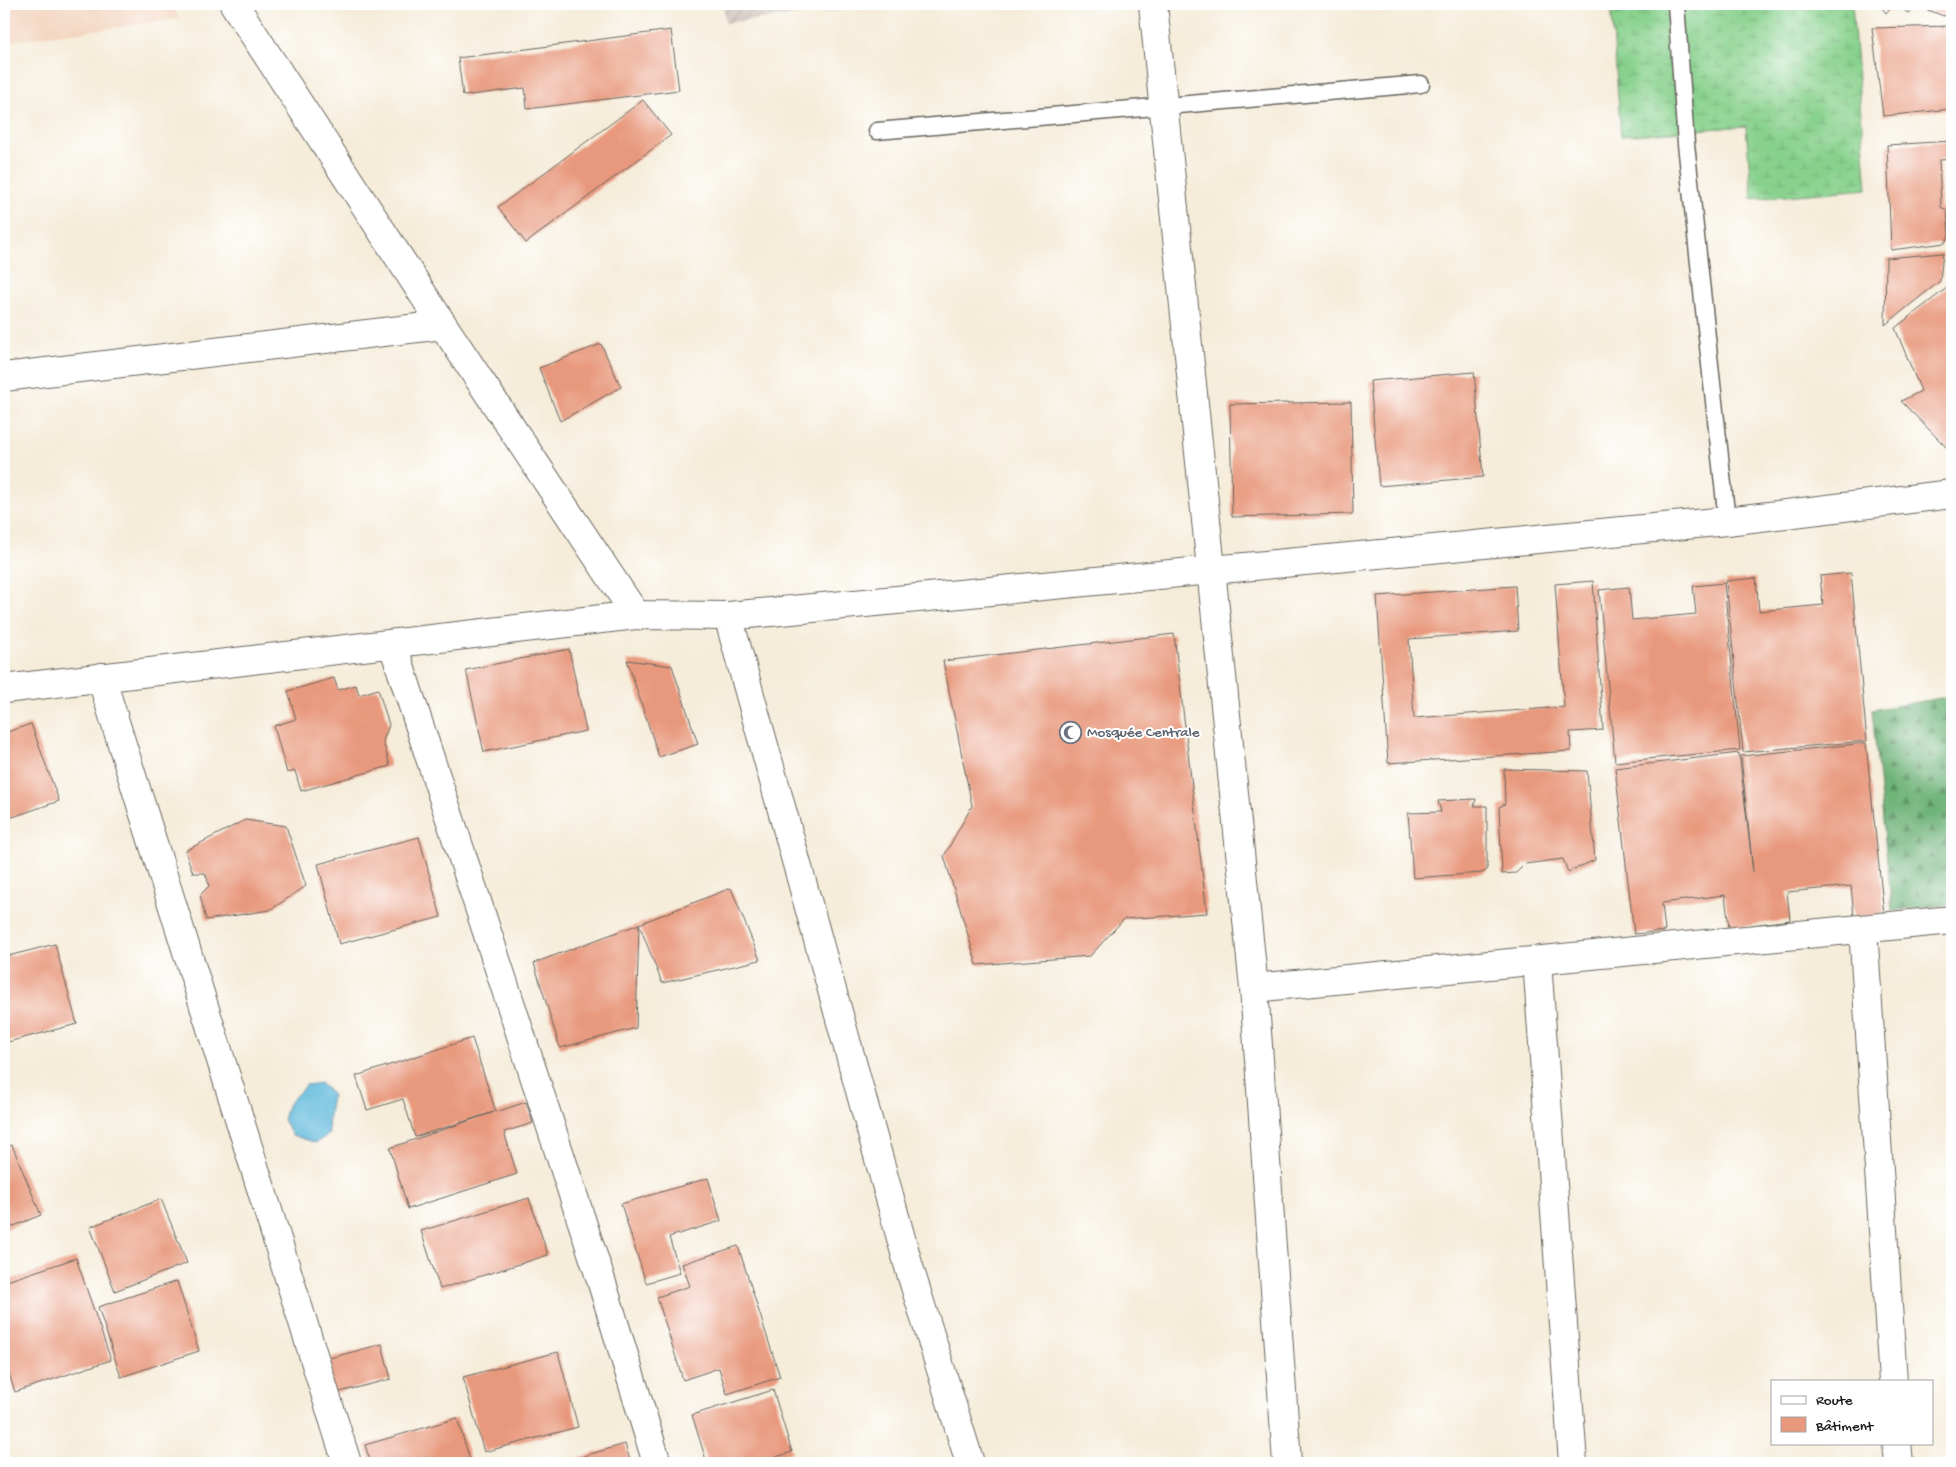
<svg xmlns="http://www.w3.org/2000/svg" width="1956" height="1467" font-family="'Gochi Hand',sans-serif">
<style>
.built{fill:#f3d4be}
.industrial{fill:url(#industrial-furrows)}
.forest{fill:url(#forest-firs);stroke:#45684a}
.wetland{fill:url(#wetland-marsh);stroke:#527654}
.water{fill:#5cb7da;stroke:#3c6a7b}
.building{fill:#e8987c}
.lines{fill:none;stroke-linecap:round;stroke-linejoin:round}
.service-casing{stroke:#68655e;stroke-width:19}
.minor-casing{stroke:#68655e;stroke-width:30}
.service{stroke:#fff;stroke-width:16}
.minor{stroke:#fff;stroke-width:28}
.labels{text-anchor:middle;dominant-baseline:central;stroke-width:4;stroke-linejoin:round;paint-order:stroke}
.worship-label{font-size:15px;fill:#5b616d;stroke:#fff;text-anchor:start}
</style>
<defs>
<pattern id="industrial-furrows" width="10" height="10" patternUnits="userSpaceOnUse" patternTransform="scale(1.25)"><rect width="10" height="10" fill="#cfc0ba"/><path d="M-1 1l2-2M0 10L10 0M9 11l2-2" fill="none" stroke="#b1a49f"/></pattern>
<pattern id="forest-firs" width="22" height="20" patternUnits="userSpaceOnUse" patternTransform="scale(1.25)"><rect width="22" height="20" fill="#6eb378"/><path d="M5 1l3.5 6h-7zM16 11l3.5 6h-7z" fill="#5a9162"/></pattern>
<pattern id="wetland-marsh" width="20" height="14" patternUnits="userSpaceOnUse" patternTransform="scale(1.25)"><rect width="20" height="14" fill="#88d18d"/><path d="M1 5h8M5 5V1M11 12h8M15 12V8" fill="none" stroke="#75b379"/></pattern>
</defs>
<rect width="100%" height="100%" fill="#fff"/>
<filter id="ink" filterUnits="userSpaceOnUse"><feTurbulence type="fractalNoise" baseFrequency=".02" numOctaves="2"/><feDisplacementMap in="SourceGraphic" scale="10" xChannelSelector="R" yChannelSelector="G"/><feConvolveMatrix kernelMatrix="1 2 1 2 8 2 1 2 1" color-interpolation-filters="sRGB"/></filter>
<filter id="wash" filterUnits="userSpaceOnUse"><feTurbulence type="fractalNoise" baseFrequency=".0096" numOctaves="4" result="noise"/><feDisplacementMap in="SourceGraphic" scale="20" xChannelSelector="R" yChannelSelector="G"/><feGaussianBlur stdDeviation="1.12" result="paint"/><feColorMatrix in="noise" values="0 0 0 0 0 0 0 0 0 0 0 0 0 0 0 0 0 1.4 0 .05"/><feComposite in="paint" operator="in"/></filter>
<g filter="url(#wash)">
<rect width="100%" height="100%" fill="#f5ecd9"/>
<path class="built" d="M4,4H171L180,19L4,42Z"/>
<path class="industrial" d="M723,4H893L725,23Z"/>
<path class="forest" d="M1952,696V904L1892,911L1872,710Z"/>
<path class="wetland" d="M1611,4H1852L1867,189L1752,199L1746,126L1621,136Z"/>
<path class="water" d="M320,1083L332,1094C331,1108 327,1119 329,1134L316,1143L292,1135L283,1120L287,1105L306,1085Z"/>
<g id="blocks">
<path class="building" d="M1879,4H1952V13L1944,16L1917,6L1908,13L1896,4L1886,13Z
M1952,26V109L1883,116L1872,28Z
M671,30L679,90L527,109L525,88L463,96L458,58Z
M643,100L671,135L526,243L498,207Z
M1952,141V159L1939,160L1941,207L1947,211L1949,235L1945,243L1891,250L1887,145Z
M1943,253L1940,281L1885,325L1886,258Z
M1952,284V444L1949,450L1901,401L1921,391L1895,328Z
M601,344L621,387L560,421L539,368Z
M1474,372L1483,477L1379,486L1370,381Z
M1351,402L1353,514L1232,517L1230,404Z
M1851,573L1867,741L1743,752L1726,581L1756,578L1759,611L1823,605L1820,576Z
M1593,581L1603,730L1570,732L1571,751L1388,763L1377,596L1515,586L1518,631L1409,639L1414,718L1564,707L1555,584Z
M1724,583L1740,750L1615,762L1599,590L1629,587L1632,620L1696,614L1693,586Z
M1174,634L1207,913L1124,919L1090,956L977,965L944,856L972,806L943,661Z
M569,649L586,731L484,752L466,670Z
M627,660L672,666L698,744L659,757Z
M334,678L338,690L356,685L359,695L378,689L389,725L383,741L390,766L301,791L295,771L287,773L274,726L296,719L288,691Z
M31,724L59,801L4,820V733Z
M1866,743L1884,914L1854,917L1851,886L1787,892L1790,920L1729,928L1725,895L1662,903L1665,931L1634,934L1615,768L1739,753L1753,872L1741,756Z
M1504,769L1587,771L1595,860L1568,872L1563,859L1525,864L1516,873L1502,874L1499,807L1505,804Z
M1476,799L1474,806H1487V870L1482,873L1413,878L1408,813L1441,812L1438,801Z
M245,820L286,826L306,886L270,910L206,920L200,895L209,886L207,878L205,873H193L185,851Z
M419,837L441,917L339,944L318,864Z
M731,888L760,960L662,983L639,924Z
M639,924L636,1028L560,1048L534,963Z
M55,944L77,1024L4,1043V957Z
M472,1038L496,1112L526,1102L533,1123L504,1132L517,1174L408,1209L390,1148L494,1112L415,1137L403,1099L367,1110L356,1076Z
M12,1145L41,1215L4,1230V1149Z
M708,1178L721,1221L669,1237L680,1273L646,1283L621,1204Z
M529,1198L548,1255L440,1289L421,1231Z
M161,1199L187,1263L115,1291L90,1227Z
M738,1246L780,1377L727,1394L719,1368L683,1380L657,1297L690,1286L682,1264Z
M76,1258L111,1360L15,1392L4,1358V1282Z
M177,1281L199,1351L121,1377L98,1307Z
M382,1344L391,1379L328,1395L319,1361Z
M558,1352L578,1427L484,1452L463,1377Z
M773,1390L792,1452L756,1463H707L692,1415Z
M457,1418L471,1463H371L365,1445Z
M625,1444L631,1463H560Z"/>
</g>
</g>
<g filter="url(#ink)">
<use href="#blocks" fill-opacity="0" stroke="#68655e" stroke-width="1"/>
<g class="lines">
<defs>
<path id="service" d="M1676,4L1686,144L1727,521
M877,131L1421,84"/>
<path id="minor" d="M234,4L443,325L636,615
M1153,4L1254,988L1287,1463
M4,377L443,325
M728,616L909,1267L970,1463
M393,645L601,1280L657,1463
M101,677L347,1463
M4,689L636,615L728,616L1727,521L1952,494
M1863,929L1893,1381
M1537,961L1573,1463
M1254,988L1952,920
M1897,1443L1899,1463"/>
</defs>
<use href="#service" class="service-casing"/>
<use href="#minor" class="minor-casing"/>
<use href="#service" class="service"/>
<use href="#minor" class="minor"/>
</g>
</g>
<defs>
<symbol id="mosque-ring" viewBox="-11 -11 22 22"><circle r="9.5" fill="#fff" stroke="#6b7280" stroke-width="1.5"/><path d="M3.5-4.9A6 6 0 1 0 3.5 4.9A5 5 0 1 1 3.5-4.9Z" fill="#6b7280"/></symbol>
</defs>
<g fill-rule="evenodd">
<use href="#mosque-ring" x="1058" y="720" width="25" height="25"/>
</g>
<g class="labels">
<g class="worship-label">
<text x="1087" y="733">Mosquée Centrale</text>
</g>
</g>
<rect width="1956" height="1467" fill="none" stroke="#fff" stroke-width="20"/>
<rect x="1771" y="1380" width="162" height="65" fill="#ffffff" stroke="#a4a4a4"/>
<rect x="1781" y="1396" width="25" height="8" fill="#ffffff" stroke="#a4a4a4"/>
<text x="1816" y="1404" font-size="15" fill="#1c1c1c">Route</text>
<rect x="1781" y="1417" width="25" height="15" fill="#e8987c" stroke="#a4a4a4"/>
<text x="1816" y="1430" font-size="15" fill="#1c1c1c">Bâtiment</text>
</svg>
